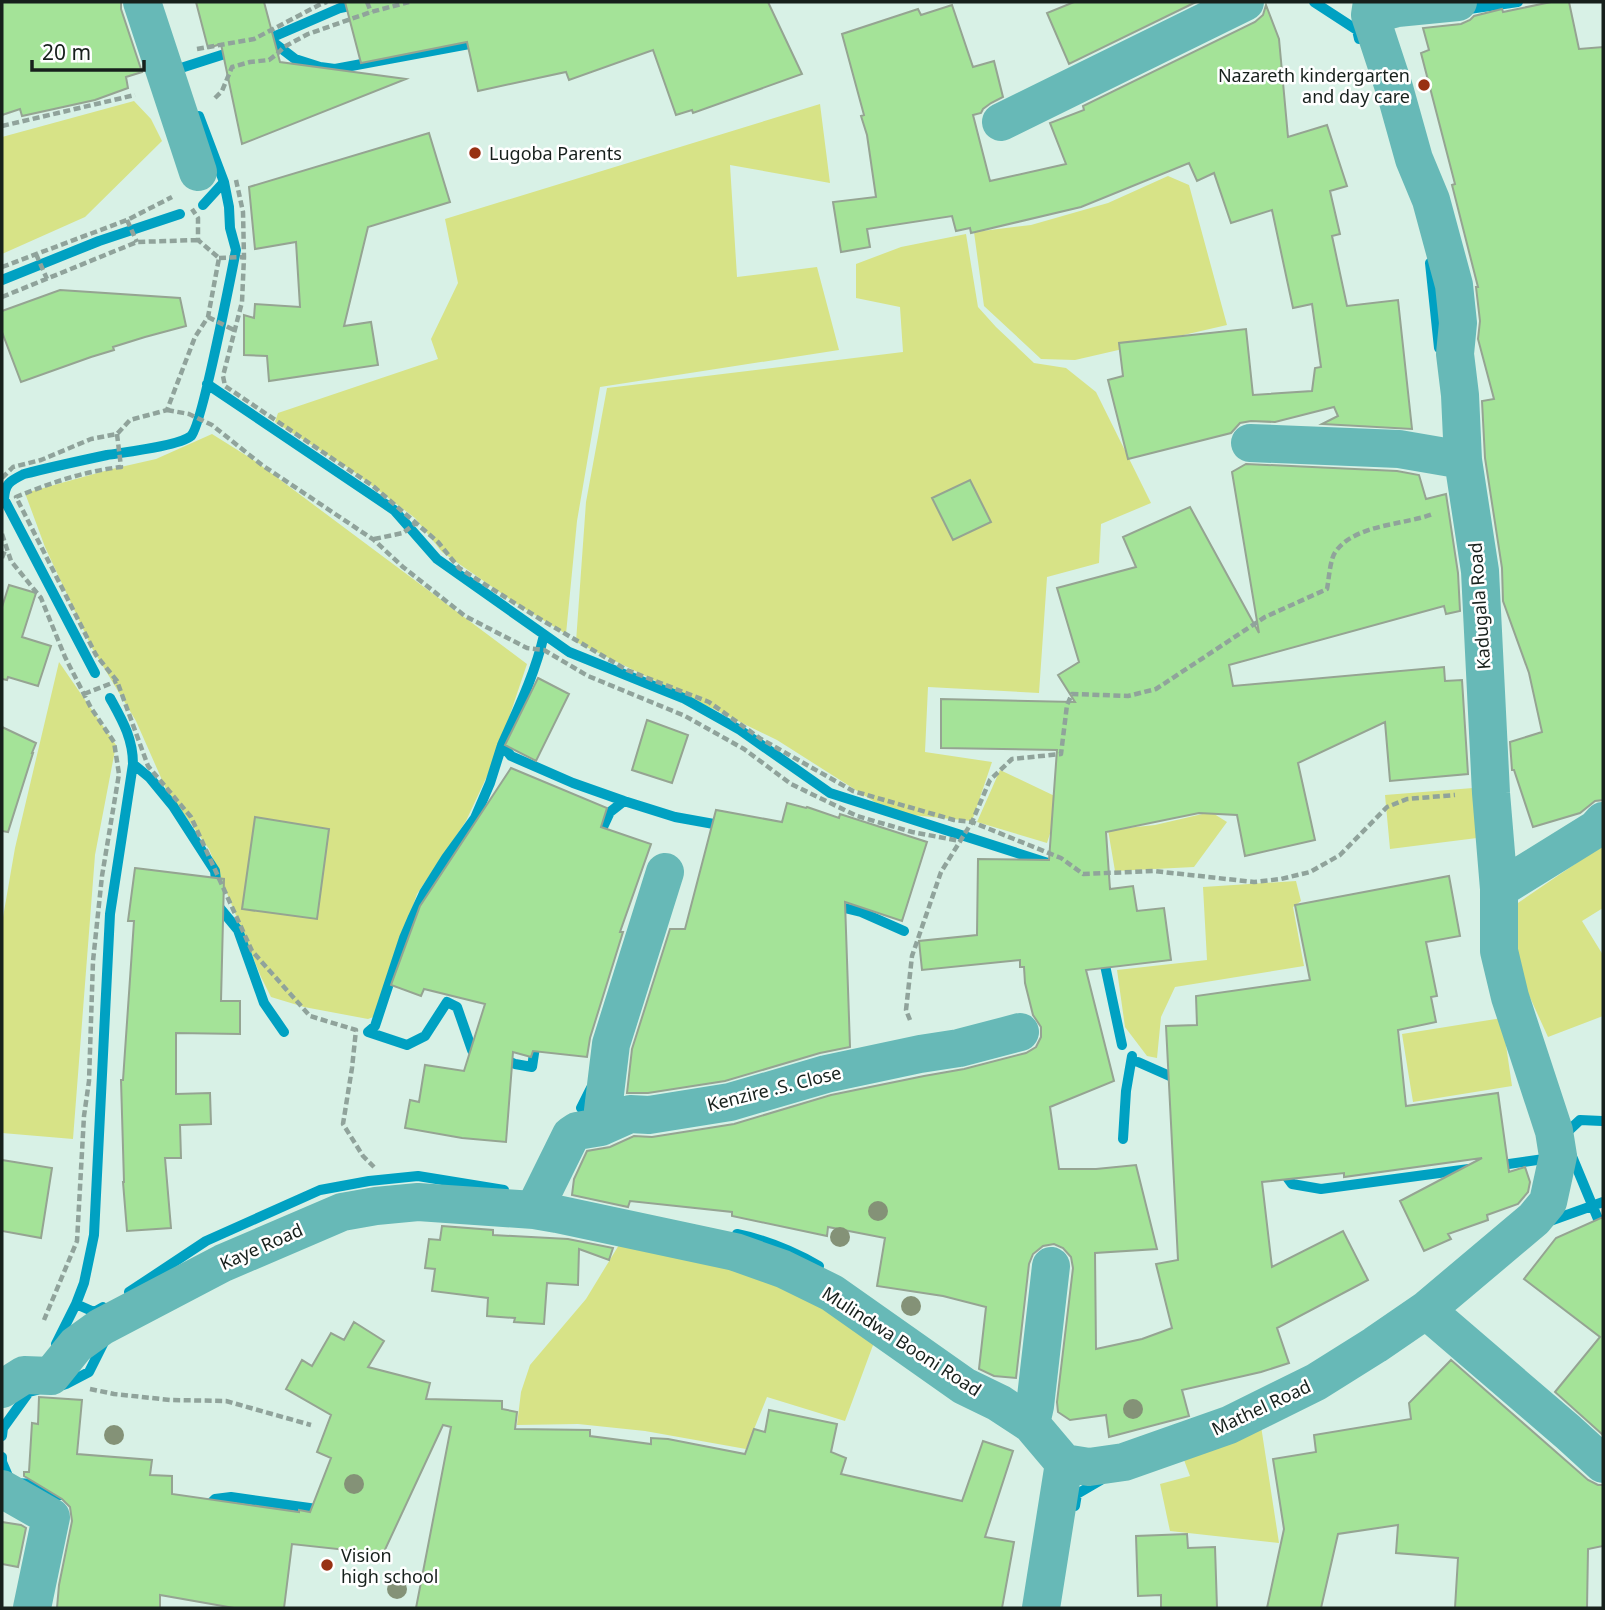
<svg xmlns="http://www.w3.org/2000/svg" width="1605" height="1610" font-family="'Noto Sans',sans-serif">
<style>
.green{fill:#d7e387}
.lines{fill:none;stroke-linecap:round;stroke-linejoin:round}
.stream{stroke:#00a1c2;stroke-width:10}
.building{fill:#a4e398;stroke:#95a492;stroke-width:2}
.path{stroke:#90a39b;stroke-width:4.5;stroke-dasharray:7 3.5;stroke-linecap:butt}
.minor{stroke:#67b9b7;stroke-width:38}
.tree{fill:#849277}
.poi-dot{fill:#983113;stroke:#fff;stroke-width:2.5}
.labels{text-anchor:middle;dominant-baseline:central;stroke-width:5;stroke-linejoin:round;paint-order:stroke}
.poi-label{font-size:18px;fill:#17201c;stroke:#fff;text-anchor:start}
.street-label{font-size:18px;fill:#17201c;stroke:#fff}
</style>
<rect width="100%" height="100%" fill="#d8f1e6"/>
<path class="green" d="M134,101L151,119L162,141L85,217L2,254V137Z
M820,104L830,183L730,165L737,277L817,267L839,350L600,387L577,521L566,634L517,604L442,552L415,518L350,469L275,422L278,413L438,359L431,339L458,283L445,219Z
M1168,176L1189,185L1227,325L1075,360L1041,359L984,306L974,232L1031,225L1108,203Z
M966,234L978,307L996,327L1034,363L1066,368L1096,392L1151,503L1101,524L1099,563L1047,577L1039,693L928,687L925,752L992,762L972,821L892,813L777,740L576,642L586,502L607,388L903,352L900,307L856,298V264L901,247Z
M212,434L255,461L527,664L495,759L466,821L417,894L376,1016L368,1019L304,1007L271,997L261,977L209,849L166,789L136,721L92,648L45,547L25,493L112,469L156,459Z
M59,662L116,745L95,855L73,1139L2,1133V923L15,848Z
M1000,770L1061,799L1047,843L977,822Z
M1473,788L1477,838L1390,849L1385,795Z
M1211,812L1227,822L1194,867L1115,871L1108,830L1155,825Z
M1603,845V908L1582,921L1603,955V1016L1548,1037L1523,982L1514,945L1515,905Z
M1296,881L1301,901L1293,907L1304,966L1175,987L1161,1017L1157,1058L1147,1056L1125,1027L1117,970L1207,960L1203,887Z
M1502,1018L1512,1086L1413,1102L1402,1034Z
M625,1235L780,1280L876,1337L845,1421L767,1397L746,1449L645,1431L578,1424L517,1425L521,1392L530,1365L586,1299Z
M1261,1426L1279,1543L1170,1531L1160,1484L1190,1476L1181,1452Z"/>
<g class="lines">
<path class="stream" d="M1314,2L1357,30L1359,39
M1462,10L1518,2
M269,39L295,59L320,67L335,69L480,42
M266,40L340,8L368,2
M181,68L234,51
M203,205L224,182
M1430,263L1439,348
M2,280L99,241L180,214
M207,384L394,510L437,559L569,652L683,698L740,730L830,793L1048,863
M544,635C535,674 518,709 502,745L511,756L573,783L624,801L675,817L725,826
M95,673L4,499C5,483 10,481 24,474C51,467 79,461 107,455C125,452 179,446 191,436C202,426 231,275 236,250L230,228L229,207L224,182L199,116
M133,764L150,778L173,806L215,871L219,907L238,930L264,1003L284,1032
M598,838L610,812L624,801
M832,905L861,912L904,931
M1103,956L1122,1045
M484,1047L472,1050L457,1007L447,1002L425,1036L407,1045L368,1032L375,1026L404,938L413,917L424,893L446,858L475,818L490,783L502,745
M506,1055V1060L515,1064L532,1067L536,1040
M1138,1062L1181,1081
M581,1108L591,1088
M1565,1134L1580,1120L1602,1121
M1123,1139L1126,1091L1132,1056
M1571,1154L1603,1231
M1495,1166L1544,1159
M1281,1169L1292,1184L1321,1189L1469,1169
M1550,1221L1603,1202
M737,1234C766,1240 793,1251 819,1266
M129,1292L206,1241L320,1190L369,1181L418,1176L504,1190
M76,1304L94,1312L103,1307
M56,1344L76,1304L84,1283L94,1235L110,914L133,764C133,738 122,720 110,698
M60,1386L66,1384L89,1372L105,1340
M2,1436L3,1428L29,1392L37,1390
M2,1457V1462L11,1483L40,1484L53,1495H68
M1075,1506L1077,1494L1101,1480
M205,1509L215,1499L231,1497L324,1510"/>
</g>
<path class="building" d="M2,2H121V9L142,72L126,77L128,88L95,100L22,116L20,109L2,115Z
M196,2H264L280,62L406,79L242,144L221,44L208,48Z
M345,2H768L802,74L693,113L692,110L676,115L653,50L569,80L566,72L478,91L467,42L361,63Z
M1074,2H1196L1069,64L1047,13Z
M1551,2H1569L1579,49L1603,47V800L1595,801L1580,813L1533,827L1514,770H1512L1510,742L1542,732L1529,673L1503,601L1502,568L1485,458L1482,401L1494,399L1478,339L1480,321L1476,287H1478L1452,185L1455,184L1421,53L1429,50L1423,28L1461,24L1470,20L1474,16L1502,9L1503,12Z
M952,5L973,67L994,61L1003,97L991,103L983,109L981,113L973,115L990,181L1066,164L1050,123L1084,110L1083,106L1255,22L1263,15L1266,5L1279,39L1288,137L1327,125L1347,186L1330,191L1340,234L1332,236L1347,306L1398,300L1412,429L1322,424L1338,416L1334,407L1275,422L1251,421L1240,423L1231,433L1128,459L1108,380L1123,376L1119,343L1246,329L1253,395L1312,391L1315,368L1321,367L1312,304L1293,308L1272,210L1231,223L1214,173L1197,181L1189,163L1081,207L971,233L970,228L956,231L952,216L867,229L870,247L841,252L833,202L876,197L867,135L861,116L864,115L842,34L918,9L921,15Z
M429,133L450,202L368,227L344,326L371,322L378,365L269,381L267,356L244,355V315L254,318L255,304L300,307L296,242L255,249L249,187Z
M60,290L180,298L186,326L145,337L113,347L114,350L91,357L21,382L2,332V311Z
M1246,464L1397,471L1419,475L1426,499L1446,494L1458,573L1460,611L1446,614L1444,606L1229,665L1233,686L1444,667L1445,681L1462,680L1468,774L1390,781L1385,722L1298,763L1315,840L1245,856L1237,815L1199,813L1106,832L1110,889L1133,886L1137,911L1164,908L1171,960L1086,970L1114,1081L1050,1107L1059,1169H1096L1136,1165L1157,1249L1095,1253L1096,1349L1142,1339L1172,1328L1156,1264L1178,1260L1166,1026L1197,1025L1196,996L1310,980L1295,905L1449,876L1460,936L1426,942L1437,996L1431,997L1436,1022L1398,1030L1406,1106L1498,1093L1509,1172L1525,1167L1530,1182L1528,1192L1518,1204L1487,1215L1488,1220L1448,1234L1451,1239L1424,1251L1400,1201L1482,1158L1344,1177V1173L1262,1182L1272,1267L1343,1231L1368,1280L1277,1328L1289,1363L1261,1372L1182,1390L1189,1416L1109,1437L1106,1415L1070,1420L1058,1412L1057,1402L1073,1268L1071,1257L1063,1248L1054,1244L1043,1246L1033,1254L1029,1264L1016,1378L994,1376L979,1369L986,1307L943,1296L877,1286L885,1238L828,1227L827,1236L732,1216V1212L630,1201L628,1207L572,1195L574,1179L587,1151L610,1147L634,1136L652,1137L734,1124L831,1095L924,1076L964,1069L1026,1053L1036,1047L1041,1037V1027L1033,1015L1025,983L1024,967H1020V960L922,970L919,941L977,935L978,859L1049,860L1057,750L941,748V699L1075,702L1058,675L1079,662L1057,588L1136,567L1123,537L1190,507L1259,633L1232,472Z
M970,480L991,522L953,540L932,498Z
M9,585L36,593L22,637L51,646L38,686L8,677L7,680L2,679V607Z
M538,678L569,694L536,761L505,745Z
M647,720L688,735L672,783L632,770Z
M2,727L36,743L32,753H33L8,832L2,831Z
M511,768L607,808L601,827L651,844L620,932H623L590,1038L587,1057L533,1051L531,1057L513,1052L506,1142L462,1138L405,1128L410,1100L419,1102L425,1065L464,1071L485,1004L424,989L421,996L391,985L420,906Z
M787,803L806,808L807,807L839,818L840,814L927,842L902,921L845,902L850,1047L820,1053L725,1081L648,1093H627L632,1049L670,929H685L716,810L782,822Z
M255,817L329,829L317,919L242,909Z
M135,868L224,879L221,1001H240V1034L176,1033V1094L210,1093L211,1124L180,1125L181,1158H165L171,1228L127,1231L123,1182H124L121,1080H123L134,921H128Z
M2,1160L52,1168L41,1238L2,1231Z
M1603,1217V1435L1555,1392L1600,1337L1524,1279L1556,1238Z
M442,1226L493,1230V1235L568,1239L613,1248L609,1260L579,1249L578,1285L547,1283L544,1324L514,1322L515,1318L487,1316L488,1298L432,1291L435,1269L425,1268L429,1239L440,1240Z
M354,1322L384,1341L368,1367L430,1383L426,1399L502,1401V1409L517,1412L515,1429L590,1430V1436L651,1444V1438L668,1439L745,1454L754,1429L765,1432L769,1410L837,1424L831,1452L846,1458L841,1474L962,1501L983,1441L1013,1451L985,1537L1014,1542L1002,1608H416L451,1427L443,1425L383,1554L292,1544L284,1608H234L160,1595V1608H57L59,1585L72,1521L70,1507L62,1499L24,1476V1472H29L32,1423L38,1424L39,1397L82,1400L77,1454L152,1460L150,1475L172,1476V1494L299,1512V1510L310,1512L331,1458L317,1452L331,1415L286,1389L302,1360L312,1366L331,1333L344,1340Z
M1451,1360L1588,1480L1598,1485H1603V1546L1588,1549L1587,1608H1455L1458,1558L1396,1553L1398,1525L1338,1534L1321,1608H1267L1284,1529L1273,1459L1316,1452L1314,1435L1411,1419L1409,1403Z
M2,1522L21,1525L26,1528L18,1567L2,1564Z
M1187,1534L1188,1548L1215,1547L1217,1608H1161V1595L1138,1596L1136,1536Z"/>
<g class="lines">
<path class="path" d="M367,2L371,12
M197,49L254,39L319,5L327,2
M215,98L222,91L232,67L250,62L269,60L277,54L284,47L308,34L371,12L409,2
M2,126L135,95
M236,180L243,212L244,257L242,302L223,376L225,386L373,486L438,542L459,568L540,619L627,670L709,702L761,739L853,791L954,820L972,822L1061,858L1083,874L1154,871L1254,882L1281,879L1310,872L1340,855L1387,807L1407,799L1455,795
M127,220L137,242
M36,254L47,279
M219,258L244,257
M2,267L127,220L172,197
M2,297L137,242L198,240
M208,317L234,330
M167,410L189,414L212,425L262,465L374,540L403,567L465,616L527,648L544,650L588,676L685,716L744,749L791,784L857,816L912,832L960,841
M117,434L121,467C85,471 50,483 16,497L96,655L117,681L148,766L191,817L252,951L310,1016L356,1030L352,1068L343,1124L363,1156L374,1167
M2,478L13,467L41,460L91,439L117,434L130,420L167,410L195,337L208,317L219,258L198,240V218L192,209
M2,534L11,561L41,598L65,657L91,708L114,742L119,774L102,876L93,961L89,1081L84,1116L77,1241L44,1320
M374,539L403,533L416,523
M2,558L6,548
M84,694L117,681
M910,1020L906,1010L912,956L941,872L972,822L990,780L1012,759L1061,754L1067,705L1072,694L1128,696L1156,689L1265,617L1327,589C1329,579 1330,558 1336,551C1356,524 1404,525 1433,514
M90,1389L114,1394L170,1400L226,1401L311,1425"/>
<path class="minor" d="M142,2L198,172
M1370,15L1397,8L1458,2
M1001,122L1245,2
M1250,443L1399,449L1463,460
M1499,889L1596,829L1603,821
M601,1127L611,1044L665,872
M534,1210L571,1135L577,1131L601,1127L630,1114L649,1115L730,1102L826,1074L920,1054L959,1048L1020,1032
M1426,1310L1568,1432L1603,1464
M2,1389L24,1375L51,1376L76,1345L101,1327L223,1263L342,1212L376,1206L418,1202L534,1210L557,1214L735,1252L783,1269L832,1293L964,1386L999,1403L1031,1424L1064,1463
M1031,1424L1035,1406L1051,1266
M2,1489L51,1517L32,1608
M1041,1608L1064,1463L1089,1467L1124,1462L1229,1425L1316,1382L1375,1345L1426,1310L1534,1219L1548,1202L1558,1156L1554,1131L1510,997L1499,951V889L1491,793L1480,571L1463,460L1460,395L1455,354L1458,323L1454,285L1431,200L1414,159L1395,91L1370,15L1372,2"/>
</g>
<g class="tree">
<circle cx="878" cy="1211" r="10"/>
<circle cx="840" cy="1237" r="10"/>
<circle cx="911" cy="1306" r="10"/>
<circle cx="1133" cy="1409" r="10"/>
<circle cx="114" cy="1435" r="10"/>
<circle cx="354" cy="1484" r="10"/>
<circle cx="397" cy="1589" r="10"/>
</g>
<g class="poi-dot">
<circle cx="1424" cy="85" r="7"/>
<circle cx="475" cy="153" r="7"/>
<circle cx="327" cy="1565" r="7"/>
</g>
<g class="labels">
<g class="poi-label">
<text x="1410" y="75" text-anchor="end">Nazareth kindergarten<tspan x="1410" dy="21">and day care</tspan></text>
<text x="489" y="153">Lugoba Parents</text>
<text x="341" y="1555">Vision<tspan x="341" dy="21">high school</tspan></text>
</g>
<g class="street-label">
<text transform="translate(1479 606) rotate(-94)">Kadugala Road</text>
<text transform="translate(774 1088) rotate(-14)">Kenzire .S. Close</text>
<text transform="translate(261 1246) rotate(-24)">Kaye Road</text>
<text transform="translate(902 1341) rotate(33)">Mulindwa Booni Road</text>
<text transform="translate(1261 1407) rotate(-25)">Mathel Road</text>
</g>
</g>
<rect width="1605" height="1610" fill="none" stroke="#17201c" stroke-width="7"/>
<path d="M32 60v10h112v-10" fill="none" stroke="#17201c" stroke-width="3.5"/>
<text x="42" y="60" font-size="21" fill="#17201c" stroke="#ffffff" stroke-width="5" paint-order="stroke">20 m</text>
</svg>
